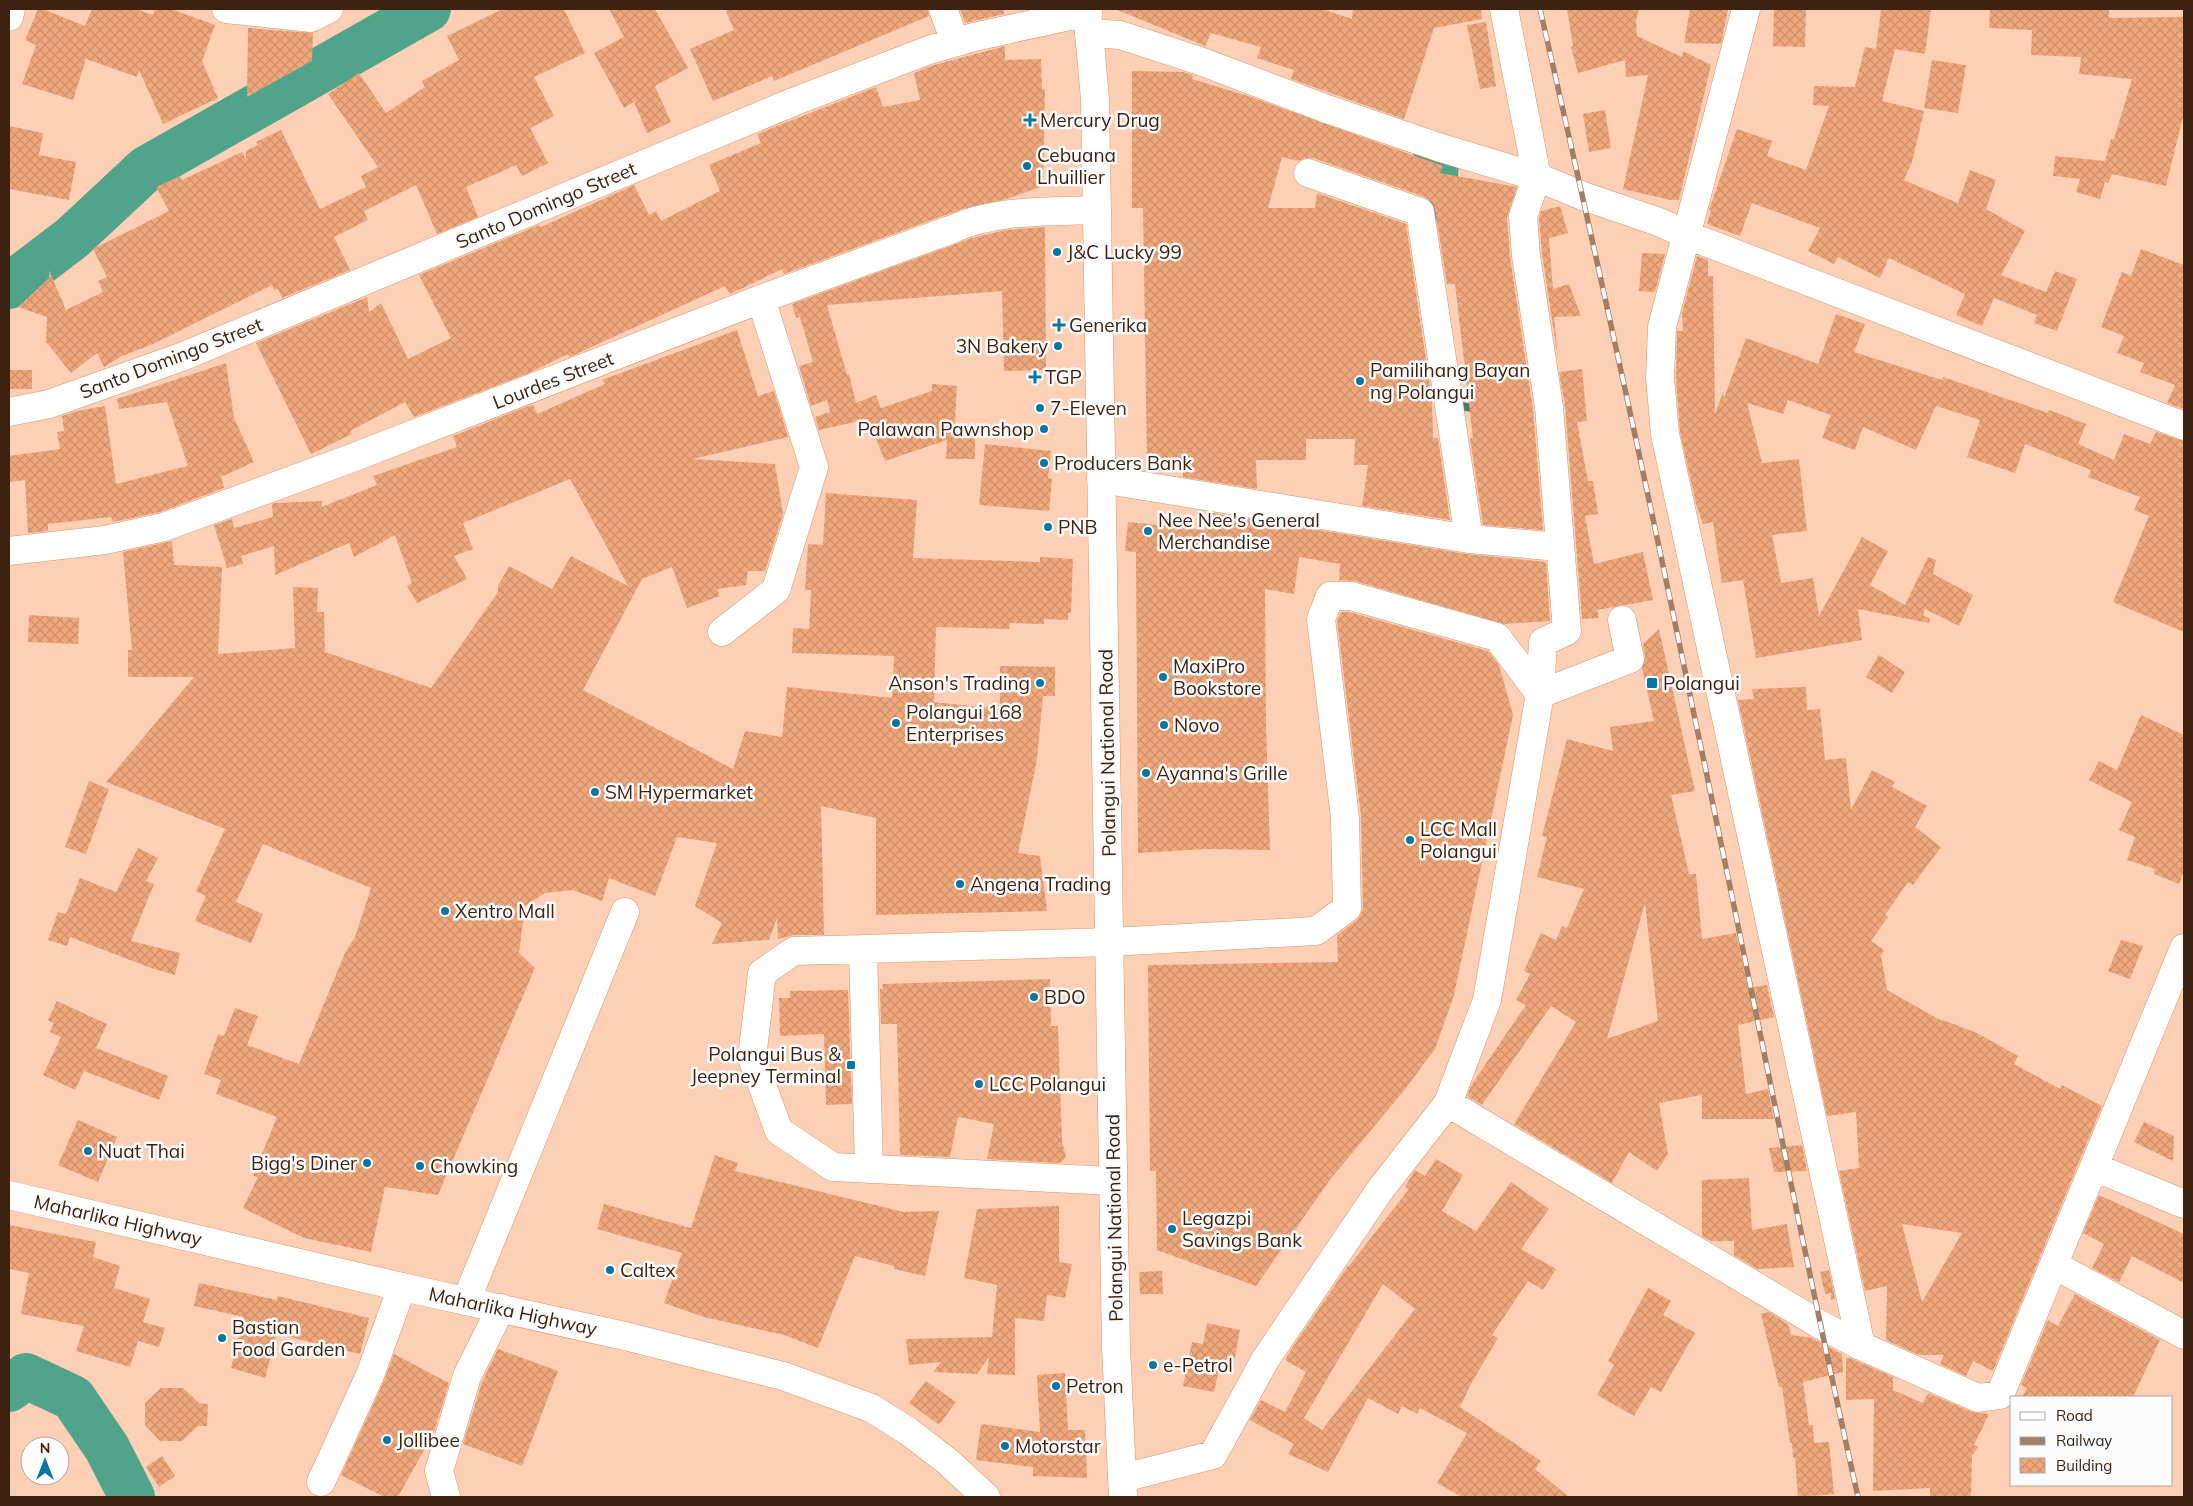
<svg xmlns="http://www.w3.org/2000/svg" width="2193" height="1506" font-family="Mulish,sans-serif">
<style>
.lines{fill:none;stroke-linecap:round;stroke-linejoin:round}
.stream{stroke:#4a7d66;stroke-width:8}
.canal{stroke:#4fa48b;stroke-width:26}
.river{stroke:#4fa48b;stroke-width:46}
.building{fill:url(#building-cross-hatch);fill-rule:evenodd}
.minor-casing{stroke:#d89367;stroke-width:29}
.major-casing{stroke:#d89367;stroke-width:29}
.highway-casing{stroke:#d89367;stroke-width:29}
.minor{stroke:#fff;stroke-width:28}
.major{stroke:#fff;stroke-width:28}
.highway{stroke:#fff;stroke-width:28}
.rail-casing{stroke:#a37e67;stroke-width:5.5}
.rail{stroke:#fcfcfc;stroke-width:4;stroke-dasharray:11;stroke-linecap:butt}
.poi-dot{fill:#0677a1;stroke:#fcfcfc;stroke-width:2}
.labels{text-anchor:middle;dominant-baseline:central;stroke-width:5;stroke-linejoin:round;paint-order:stroke}
.poi-label{font-size:19px;fill:#3e2210;stroke:#fcfcfc;text-anchor:start}
.street-label{font-size:19px;fill:#3e2210;stroke:#fcfcfc}
</style>
<defs>
<pattern id="building-cross-hatch" width="8" height="8" patternUnits="userSpaceOnUse" patternTransform="scale(1.25)"><rect width="8" height="8" fill="#efa77c"/><path d="M0 0l8 8M0 8l8-8" fill="none" stroke="#ce8f6a"/></pattern>
</defs>
<rect width="100%" height="100%" fill="#fdd0b6"/>
<g class="lines">
<path class="stream" d="M1454,405L1479,409"/>
<path class="canal" d="M1423,146L1447,153L1442,209"/>
<path class="river" d="M9,286L72,238L146,169L428,9
M9,1389L26,1376L73,1398L107,1448L132,1497"/>
</g>
<path class="building" d="M38,9H43L85,26L92,9H136L153,15L155,9H171L215,25L202,61L218,98L163,124L139,70L137,77L86,59L73,100L22,84L36,45L25,40Z
M503,9H564L585,53L534,77L554,116L530,128L548,163L522,176L516,165L466,187L478,217L437,234L416,185L364,211L368,220L334,237L350,270L282,298L278,289L274,290L272,285L153,344L120,357L104,367L97,353L71,373L46,342L47,317L18,307L49,278V270L66,310L103,292L98,281L107,277L93,249L169,211L156,187L180,176L182,180L242,152L246,159V151L258,145L256,142L281,130L320,209L366,187L361,176L378,167L328,94L359,73L386,113L425,87L422,81L459,60L447,36Z
M609,9H655L688,68L655,86L671,122L647,133L634,102L624,108L594,53L624,37Z
M725,9H928L929,16L774,81L772,76L713,101L690,49L734,30Z
M960,9H1004V14L965,23Z
M1115,9H1322L1352,19L1353,9H1481L1482,19L1434,28L1404,119L1291,79L1294,70L1257,58L1261,47L1211,33L1205,46Z
M1567,9H1639L1636,21L1637,36L1682,57L1683,51L1711,65L1679,200H1670L1623,189L1648,75L1626,77L1625,60L1578,73L1571,47L1573,46Z
M1690,9H1728L1721,44L1684,43Z
M1774,9H1806L1805,47L1773,46Z
M1881,9H1931L1925,54L1895,49L1882,101L1924,111L1912,162L1904,180L1958,203L1970,170L1996,180L1986,209L2025,231L2001,275L2046,292L2055,271L2077,279L2057,331L2034,323L2037,315L1994,298L1982,326L1956,315L1965,294L1889,258L1880,278L1838,257L1834,264L1808,251L1820,228L1752,203L1740,236L1707,224L1711,210H1709L1737,129L1772,141L1767,156L1806,170L1829,106L1813,105L1814,86L1855,87L1865,47L1876,49Z
M1990,9H2091L2109,10V18L2184,17V113L2166,186L2112,174L2108,183L2105,182L2100,199L2076,192L2080,179L2053,176L2055,156L2105,161L2111,139H2114L2132,79L2079,74L2081,57L2031,55L2032,30L1989,28Z
M1486,22L1496,86L1480,89L1467,25Z
M248,28L313,33L312,61L247,97Z
M1005,46V60L1041,59L1042,89H1045L1043,186L1007,199L962,209L784,274L782,269L730,294L725,286L572,356L569,357L568,354L529,373L414,417L405,402L350,431L352,434L311,454L256,343L367,297L369,312L381,303L408,359L451,338L419,275L539,225L541,227L634,185L649,215L656,211L661,221L720,191L709,165L761,143L757,134L876,87L883,107L920,100L914,73L934,65Z
M1932,60L1966,65L1958,113L1924,108Z
M1132,71L1183,72L1193,75L1192,79L1248,96L1443,166L1440,173L1517,187L1507,217L1510,257L1533,409L1543,530L1483,525L1470,438H1473L1455,284H1447L1435,210L1432,202L1425,197L1313,158H1305L1298,161L1282,157L1268,208H1315L1317,193L1406,224L1432,401L1433,438H1438L1450,520L1362,506L1368,465H1354L1355,439H1306V460H1256L1257,489L1183,477V460L1147,461L1143,208H1132Z
M1605,110L1611,148L1589,152L1583,114Z
M9,126L43,133L39,155L76,162L69,200L9,189Z
M1560,206L1568,233L1549,238L1553,289L1569,284L1581,316L1554,317L1558,359L1542,254L1539,218L1541,211Z
M1045,227L1046,370L1004,371L1002,291L827,305L847,375L849,374L856,403L876,395L881,408L932,391V384L957,386L954,437L975,438V459H946L947,440L885,461L868,419L819,430L815,417L830,412L827,400L811,406L799,366L813,362L800,317L796,318L792,304L972,238L1006,230Z
M2141,249L2184,265V409L2167,403L2175,385L2140,372L2144,363L2117,353L2124,336L2101,327L2122,272L2131,276Z
M1642,253L1665,254L1655,292L1639,291Z
M1697,256L1708,260V276H1713L1715,414L1723,392L1724,398L1746,338L1818,364L1836,314L1865,324L1854,352L1942,380L1943,377L2048,413L2049,410L2086,424L2078,444L2114,460L2124,434L2150,444L2156,432L2184,441V632L2113,602L2149,516L2134,510L2140,497L2088,477L2091,470L2025,444L2015,473L1967,457L1980,420L1936,406L1916,450L1863,427L1855,450L1822,438L1831,415L1788,400L1783,414L1747,403L1762,463L1799,459L1807,531L1772,535L1781,583L1813,578L1819,616L1862,537L1888,551L1870,585L1905,605L1928,557L1936,560L1933,574L1973,595L1959,626L1925,609L1923,615L1930,619L1929,623L1858,609L1862,640L1756,658L1743,580L1722,583L1713,522L1703,524L1696,504L1680,432L1676,378L1677,331H1683L1682,313Z
M737,330L758,396L774,391L788,437L693,459L775,464L783,514L765,571H748L746,585L717,589L720,596L687,608L672,567L642,579L583,690L733,769L745,731L782,737L787,687L892,698L894,656L792,653L793,628L809,629L811,590H805L808,544L823,545L826,493L917,500L913,558L1040,562V557L1073,559L1071,613H1068V620L1044,619V624L1010,623L1009,629L936,627L934,702L1000,709V666L1055,667V696H1043L1037,759L1018,853L1040,856L1047,911L876,915V818L821,806L824,935H794L778,939L777,918L769,940L712,944L722,923L695,906L717,843L677,837L655,896L609,878L602,901L573,890L545,893L525,906L519,953L535,968L438,1195L385,1187L371,1252L304,1238L243,1208L258,1177L253,1176L277,1117L216,1094L221,1080L204,1074L218,1034L224,1036L235,1008L258,1016L247,1045L299,1064L345,953L355,937L371,888L263,844L236,902L263,914L251,943L195,921L206,896L196,891L225,829L106,782L194,677H128V650H132L123,552L172,541L174,565L222,567L218,654L295,648L293,587L318,588L317,612H324L325,652L431,688L498,592V586L509,566L552,589L571,556L628,586L570,479L463,523L473,549L454,556L467,579L417,603L407,586L412,583L395,535L354,557L349,543L275,575L274,546L241,556L243,564L227,568L214,525L232,519L234,528L273,517L272,504L275,503L322,501V507L377,485L373,476L457,447L453,436L528,406L533,405L537,414L605,384L602,380Z
M226,363L234,418L254,462L221,477L224,488L160,512L113,522L111,517L48,524V531L28,533L25,480L9,482V456L60,449L57,432L64,431L62,416L77,411L105,406L116,484L188,466L167,402L119,409L117,399Z
M1582,369L1587,421L1577,422L1588,481H1593L1598,514L1585,516L1594,564L1643,552L1653,600L1597,610L1599,618L1582,619L1565,406L1559,372Z
M9,370H32V389H9Z
M985,444L1051,451L1048,478L1052,479L1049,511L979,505Z
M1207,512L1466,554L1546,562L1550,621L1504,624L1355,581L1339,580L1340,564L1299,557L1294,594L1265,589L1266,726L1270,850L1207,849L1138,853L1136,552L1125,551L1128,522L1205,530Z
M1341,612H1349L1488,651L1499,665L1513,715L1454,995L1435,1049L1406,1088L1329,1181L1256,1286L1157,1250L1156,1171H1150L1148,965L1338,962L1337,935L1357,920L1361,914L1363,908L1361,816L1337,621Z
M29,615L79,618L78,644L28,642Z
M1659,629L1695,791L1671,795L1689,874H1696L1702,939L1736,933L1748,988L1767,985L1774,1017L1738,1025L1746,1094L1768,1089L1774,1119H1702V1095L1659,1103L1668,1154L1657,1171L1629,1152L1612,1183L1514,1124L1576,1022L1551,1006L1482,1105L1467,1096L1472,1084L1526,1005L1516,1000L1530,974L1524,971L1541,933L1556,940L1562,926L1567,928L1584,889L1537,877L1547,837L1542,836L1567,739L1613,751L1610,727L1654,721L1642,668L1645,656L1643,644ZM1645,903L1658,1021L1607,1039Z
M1879,655L1905,672L1892,693L1866,677Z
M1806,687L1807,710L1820,709L1825,760L1846,758L1851,810L1872,770L1895,782L1892,787L1927,806L1915,827L1941,847L1913,885L1908,882L1885,915L1888,917L1871,941L1884,950L1881,955L1887,990L1942,1021L1943,1020L1977,1033L2018,1056L2014,1064L2060,1089L2062,1085L2102,1106L1993,1371L1973,1361L1966,1376L1940,1364L1944,1355H1919L1886,1340L1887,1286L1865,1291L1839,1171L1859,1168L1856,1112L1827,1116L1738,700L1754,699L1752,689ZM1902,1224L1962,1233L1922,1302Z
M2141,715L2184,735V871L2179,884L2154,874L2155,869L2127,860L2135,837L2119,830L2132,802L2089,780L2099,761L2117,770Z
M89,781L109,789L86,854L65,847Z
M138,848L158,858L146,881L154,884L131,941L180,953L175,975L151,968L70,937L67,946L48,940L58,912L66,914L80,878L116,892Z
M2121,940L2143,946L2130,979L2108,971Z
M1050,979L1051,1026H1058L1062,1141L1066,1157L1060,1163L987,1159L994,1124L958,1117L950,1157L900,1155L897,1024H881L880,989H883L882,984Z
M848,990L852,1104L826,1105L824,1034L780,1036L779,998H790V991Z
M57,1001L107,1024L96,1048L168,1076L159,1100L84,1071L75,1090L43,1075L61,1037L50,1032L54,1023L48,1020Z
M78,1120L117,1137L98,1182L58,1165Z
M2144,1122L2174,1136L2173,1161L2134,1142Z
M1802,1145L1807,1171L1774,1172L1769,1148Z
M715,1155L738,1163L735,1171L904,1212L939,1211L925,1276L894,1269V1266L855,1256L818,1348L784,1335L704,1317L664,1303L682,1253L597,1229L604,1204L691,1228Z
M1436,1159L1463,1175L1442,1211L1476,1231L1511,1182L1549,1209L1521,1249L1556,1269L1543,1290L1528,1281L1492,1335L1498,1338L1472,1382L1460,1407L1541,1461L1535,1469L1569,1497H1462L1437,1483L1467,1433L1420,1408L1417,1414L1402,1406L1398,1414L1368,1398L1328,1472L1288,1454L1294,1444L1250,1420L1261,1400L1285,1412L1306,1372L1285,1360L1292,1348L1348,1266H1349L1409,1189L1405,1187L1413,1173L1415,1170L1425,1176ZM1383,1284L1415,1309L1322,1430L1304,1418Z
M1749,1178L1752,1230L1787,1224L1794,1267L1757,1269L1734,1255V1241H1711L1702,1236V1180Z
M2099,1195L2184,1234V1283L2132,1256L2119,1282L2092,1268L2104,1244L2083,1233Z
M1059,1206V1262L1072,1264L1065,1298L1047,1295L1044,1321L1015,1318V1375L987,1374L989,1357L977,1374L933,1372L941,1362L909,1365L906,1339L992,1337L997,1285L964,1278L977,1209Z
M9,1225L96,1242L93,1257L120,1266L114,1288L150,1299L143,1322L165,1328L159,1347L138,1341L130,1367L76,1351L84,1326L21,1314L29,1273L9,1269Z
M1829,1270L1835,1299L1831,1300V1293L1825,1294L1820,1272Z
M1162,1271L1163,1294H1140L1139,1272Z
M199,1283L277,1300L278,1296L369,1318L360,1354L277,1334L265,1378L231,1368L244,1317L194,1306Z
M1648,1288L1671,1301L1663,1315L1695,1333L1661,1392L1651,1387L1634,1416L1597,1395L1614,1365L1608,1361Z
M2075,1294L2160,1340L2133,1397H2022L2027,1388L2021,1385L2048,1320L2058,1326Z
M1769,1312L1788,1324L1791,1335L1812,1338L1842,1354L1843,1372L1803,1382L1809,1425H1813L1814,1443L1829,1442L1834,1494L1798,1497L1795,1458H1793L1792,1443H1790L1782,1387H1779L1761,1314Z
M1207,1323L1240,1330L1233,1368L1220,1365L1214,1392L1183,1386L1192,1342L1203,1344Z
M498,1349L558,1371L522,1466L463,1444L482,1382Z
M394,1354L449,1383L434,1432L398,1497H384L341,1475L384,1381Z
M1846,1358H1850L1893,1377V1390L1923,1403L1928,1393L1972,1412L1989,1414L1974,1445L1978,1447L1972,1456L1971,1497H1930V1488L1873,1491L1874,1399L1846,1400Z
M1065,1373L1068,1430H1085L1087,1478L1033,1476V1467L976,1460L981,1424L1040,1432L1037,1375Z
M926,1381L956,1402L939,1425L909,1403Z
M161,1388H183L199,1403L208,1404L207,1426H198L182,1441H160L145,1425V1403Z
M162,1456L175,1476L159,1487L146,1467Z"/>
<g class="lines">
<defs>
<path id="minor" d="M226,9L311,18L329,9
M943,9L955,42
M1746,9L1662,327L1660,378L1665,434L1861,1346
M9,17L11,9
M1089,33L1120,35L1200,61L1324,108L1438,147L1537,177L1583,196L1659,222L1687,235L2184,426
M1308,173L1420,212L1469,539
M9,412L49,404L184,356L793,102L929,50L974,37L1088,12
M1101,479L1469,539L1559,547
M9,551L105,540L164,527L352,458L761,299L950,230C996,209 1047,212 1097,210
M722,632L776,590L814,467L761,299
M863,949L869,1169
M1448,1103L1819,1324L1861,1346L1978,1398L2000,1395L2184,948
M2094,1167L2184,1204
M1113,1181L833,1167L779,1131L752,1058L762,973L794,951L1110,942L1316,931L1347,908L1345,818L1321,619L1330,596H1351L1497,637L1540,694L1630,659L1622,620
M2054,1265L2184,1335
M466,1301L625,912
M1123,1478L1213,1455L1265,1360L1380,1190L1448,1103L1487,1000L1540,694L1543,642L1567,631L1549,407L1526,256L1523,216L1537,177L1504,9
M321,1482L370,1375L402,1287
M446,1497L439,1471L467,1376L501,1308"/>
<path id="major" d="M1087,9L1095,99L1116,1347L1123,1497"/>
<path id="highway" d="M9,1195L402,1287L625,1336L783,1376L871,1408L908,1431L947,1461L986,1497"/>
</defs>
<use href="#minor" class="minor-casing"/>
<use href="#major" class="major-casing"/>
<use href="#highway" class="highway-casing"/>
<use href="#minor" class="minor"/>
<use href="#major" class="major"/>
<use href="#highway" class="highway"/>
<defs>
<path id="rail" d="M1540,9C1594,245 1646,481 1695,719C1750,978 1800,1238 1858,1497"/>
</defs>
<use href="#rail" class="rail-casing"/>
<use href="#rail" class="rail"/>
</g>
<g class="poi-dot">
<path d="M1027.5 112.5h5v5h5v5h-5v5h-5v-5h-5v-5h5z"/>
<circle cx="1027" cy="166" r="5"/>
<circle cx="1057" cy="252" r="5"/>
<path d="M1056.5 317.5h5v5h5v5h-5v5h-5v-5h-5v-5h5z"/>
<circle cx="1058" cy="346" r="5"/>
<path d="M1032.5 369.5h5v5h5v5h-5v5h-5v-5h-5v-5h5z"/>
<circle cx="1360" cy="381" r="5"/>
<circle cx="1040" cy="408" r="5"/>
<circle cx="1044" cy="429" r="5"/>
<circle cx="1044" cy="463" r="5"/>
<circle cx="1048" cy="527" r="5"/>
<circle cx="1148" cy="531" r="5"/>
<circle cx="1163" cy="677" r="5"/>
<circle cx="1040" cy="683" r="5"/>
<rect x="1646" y="677" width="12" height="12" rx="2.5"/>
<circle cx="896" cy="723" r="5"/>
<circle cx="1164" cy="725" r="5"/>
<circle cx="1146" cy="773" r="5"/>
<circle cx="595" cy="792" r="5"/>
<circle cx="1410" cy="840" r="5"/>
<circle cx="960" cy="884" r="5"/>
<circle cx="445" cy="911" r="5"/>
<circle cx="1034" cy="997" r="5"/>
<rect x="846" y="1060" width="10" height="10" rx="2.5"/>
<circle cx="979" cy="1084" r="5"/>
<circle cx="88" cy="1151" r="5"/>
<circle cx="367" cy="1163" r="5"/>
<circle cx="420" cy="1166" r="5"/>
<circle cx="1172" cy="1229" r="5"/>
<circle cx="610" cy="1270" r="5"/>
<circle cx="222" cy="1338" r="5"/>
<circle cx="1153" cy="1365" r="5"/>
<circle cx="1056" cy="1386" r="5"/>
<circle cx="387" cy="1440" r="5"/>
<circle cx="1005" cy="1446" r="5"/>
</g>
<g class="labels">
<g class="poi-label">
<text x="1040" y="120">Mercury Drug</text>
<text x="1037" y="155">Cebuana<tspan x="1037" dy="22">Lhuillier</tspan></text>
<text x="1067" y="252">J&amp;C Lucky 99</text>
<text x="1069" y="325">Generika</text>
<text x="1048" y="346" text-anchor="end">3N Bakery</text>
<text x="1370" y="370">Pamilihang Bayan<tspan x="1370" dy="22">ng Polangui</tspan></text>
<text x="1045" y="377">TGP</text>
<text x="1050" y="408">7-Eleven</text>
<text x="1034" y="429" text-anchor="end">Palawan Pawnshop</text>
<text x="1054" y="463">Producers Bank</text>
<text x="1158" y="520">Nee Nee's General<tspan x="1158" dy="22">Merchandise</tspan></text>
<text x="1058" y="527">PNB</text>
<text x="1173" y="666">MaxiPro<tspan x="1173" dy="22">Bookstore</tspan></text>
<text x="1030" y="683" text-anchor="end">Anson's Trading</text>
<text x="1663" y="683">Polangui</text>
<text x="906" y="712">Polangui 168<tspan x="906" dy="22">Enterprises</tspan></text>
<text x="1174" y="725">Novo</text>
<text x="1156" y="773">Ayanna's Grille</text>
<text x="605" y="792">SM Hypermarket</text>
<text x="1420" y="829">LCC Mall<tspan x="1420" dy="22">Polangui</tspan></text>
<text x="970" y="884">Angena Trading</text>
<text x="455" y="911">Xentro Mall</text>
<text x="1044" y="997">BDO</text>
<text x="841" y="1054" text-anchor="end">Polangui Bus &amp;<tspan x="841" dy="22">Jeepney Terminal</tspan></text>
<text x="989" y="1084">LCC Polangui</text>
<text x="98" y="1151">Nuat Thai</text>
<text x="357" y="1163" text-anchor="end">Bigg's Diner</text>
<text x="430" y="1166">Chowking</text>
<text x="1182" y="1218">Legazpi<tspan x="1182" dy="22">Savings Bank</tspan></text>
<text x="620" y="1270">Caltex</text>
<text x="232" y="1327">Bastian<tspan x="232" dy="22">Food Garden</tspan></text>
<text x="1163" y="1365">e-Petrol</text>
<text x="1066" y="1386">Petron</text>
<text x="397" y="1440">Jollibee</text>
<text x="1015" y="1446">Motorstar</text>
</g>
<g class="street-label">
<text transform="translate(546 205) rotate(-23)">Santo Domingo Street</text>
<text transform="translate(171 358) rotate(-21)">Santo Domingo Street</text>
<text transform="translate(553 380) rotate(-21)">Lourdes Street</text>
<text transform="translate(1107 753) rotate(-91)">Polangui National Road</text>
<text transform="translate(1114 1218) rotate(-91)">Polangui National Road</text>
<text transform="translate(118 1220) rotate(13)">Maharlika Highway</text>
<text transform="translate(513 1311) rotate(12)">Maharlika Highway</text>
</g>
</g>
<rect width="2193" height="1506" fill="none" stroke="#3e2210" stroke-width="20"/>
<rect x="2010" y="1396" width="162" height="90" fill="#fcfcfc" stroke="#b0a59e"/>
<rect x="2020" y="1412" width="25" height="8" fill="#ffffff" stroke="#b0a59e"/>
<text x="2056" y="1421" font-size="15" fill="#3e2210">Road</text>
<rect x="2020" y="1437" width="25" height="8" fill="#a37e67" stroke="#b0a59e"/>
<text x="2056" y="1446" font-size="15" fill="#3e2210">Railway</text>
<rect x="2020" y="1458" width="25" height="15" fill="url(#building-cross-hatch)" stroke="#b0a59e"/>
<text x="2056" y="1471" font-size="15" fill="#3e2210">Building</text>
<g transform="translate(45 1461)"><circle r="24" fill="#fcfcfc" stroke="#b0a59e"/>
<path d="M0-4L9 19L0 12L-9 19Z" fill="#0677a1"/>
<text y="-8" font-size="14" font-weight="bold" text-anchor="middle" fill="#3e2210">N</text>
</g>
</svg>
